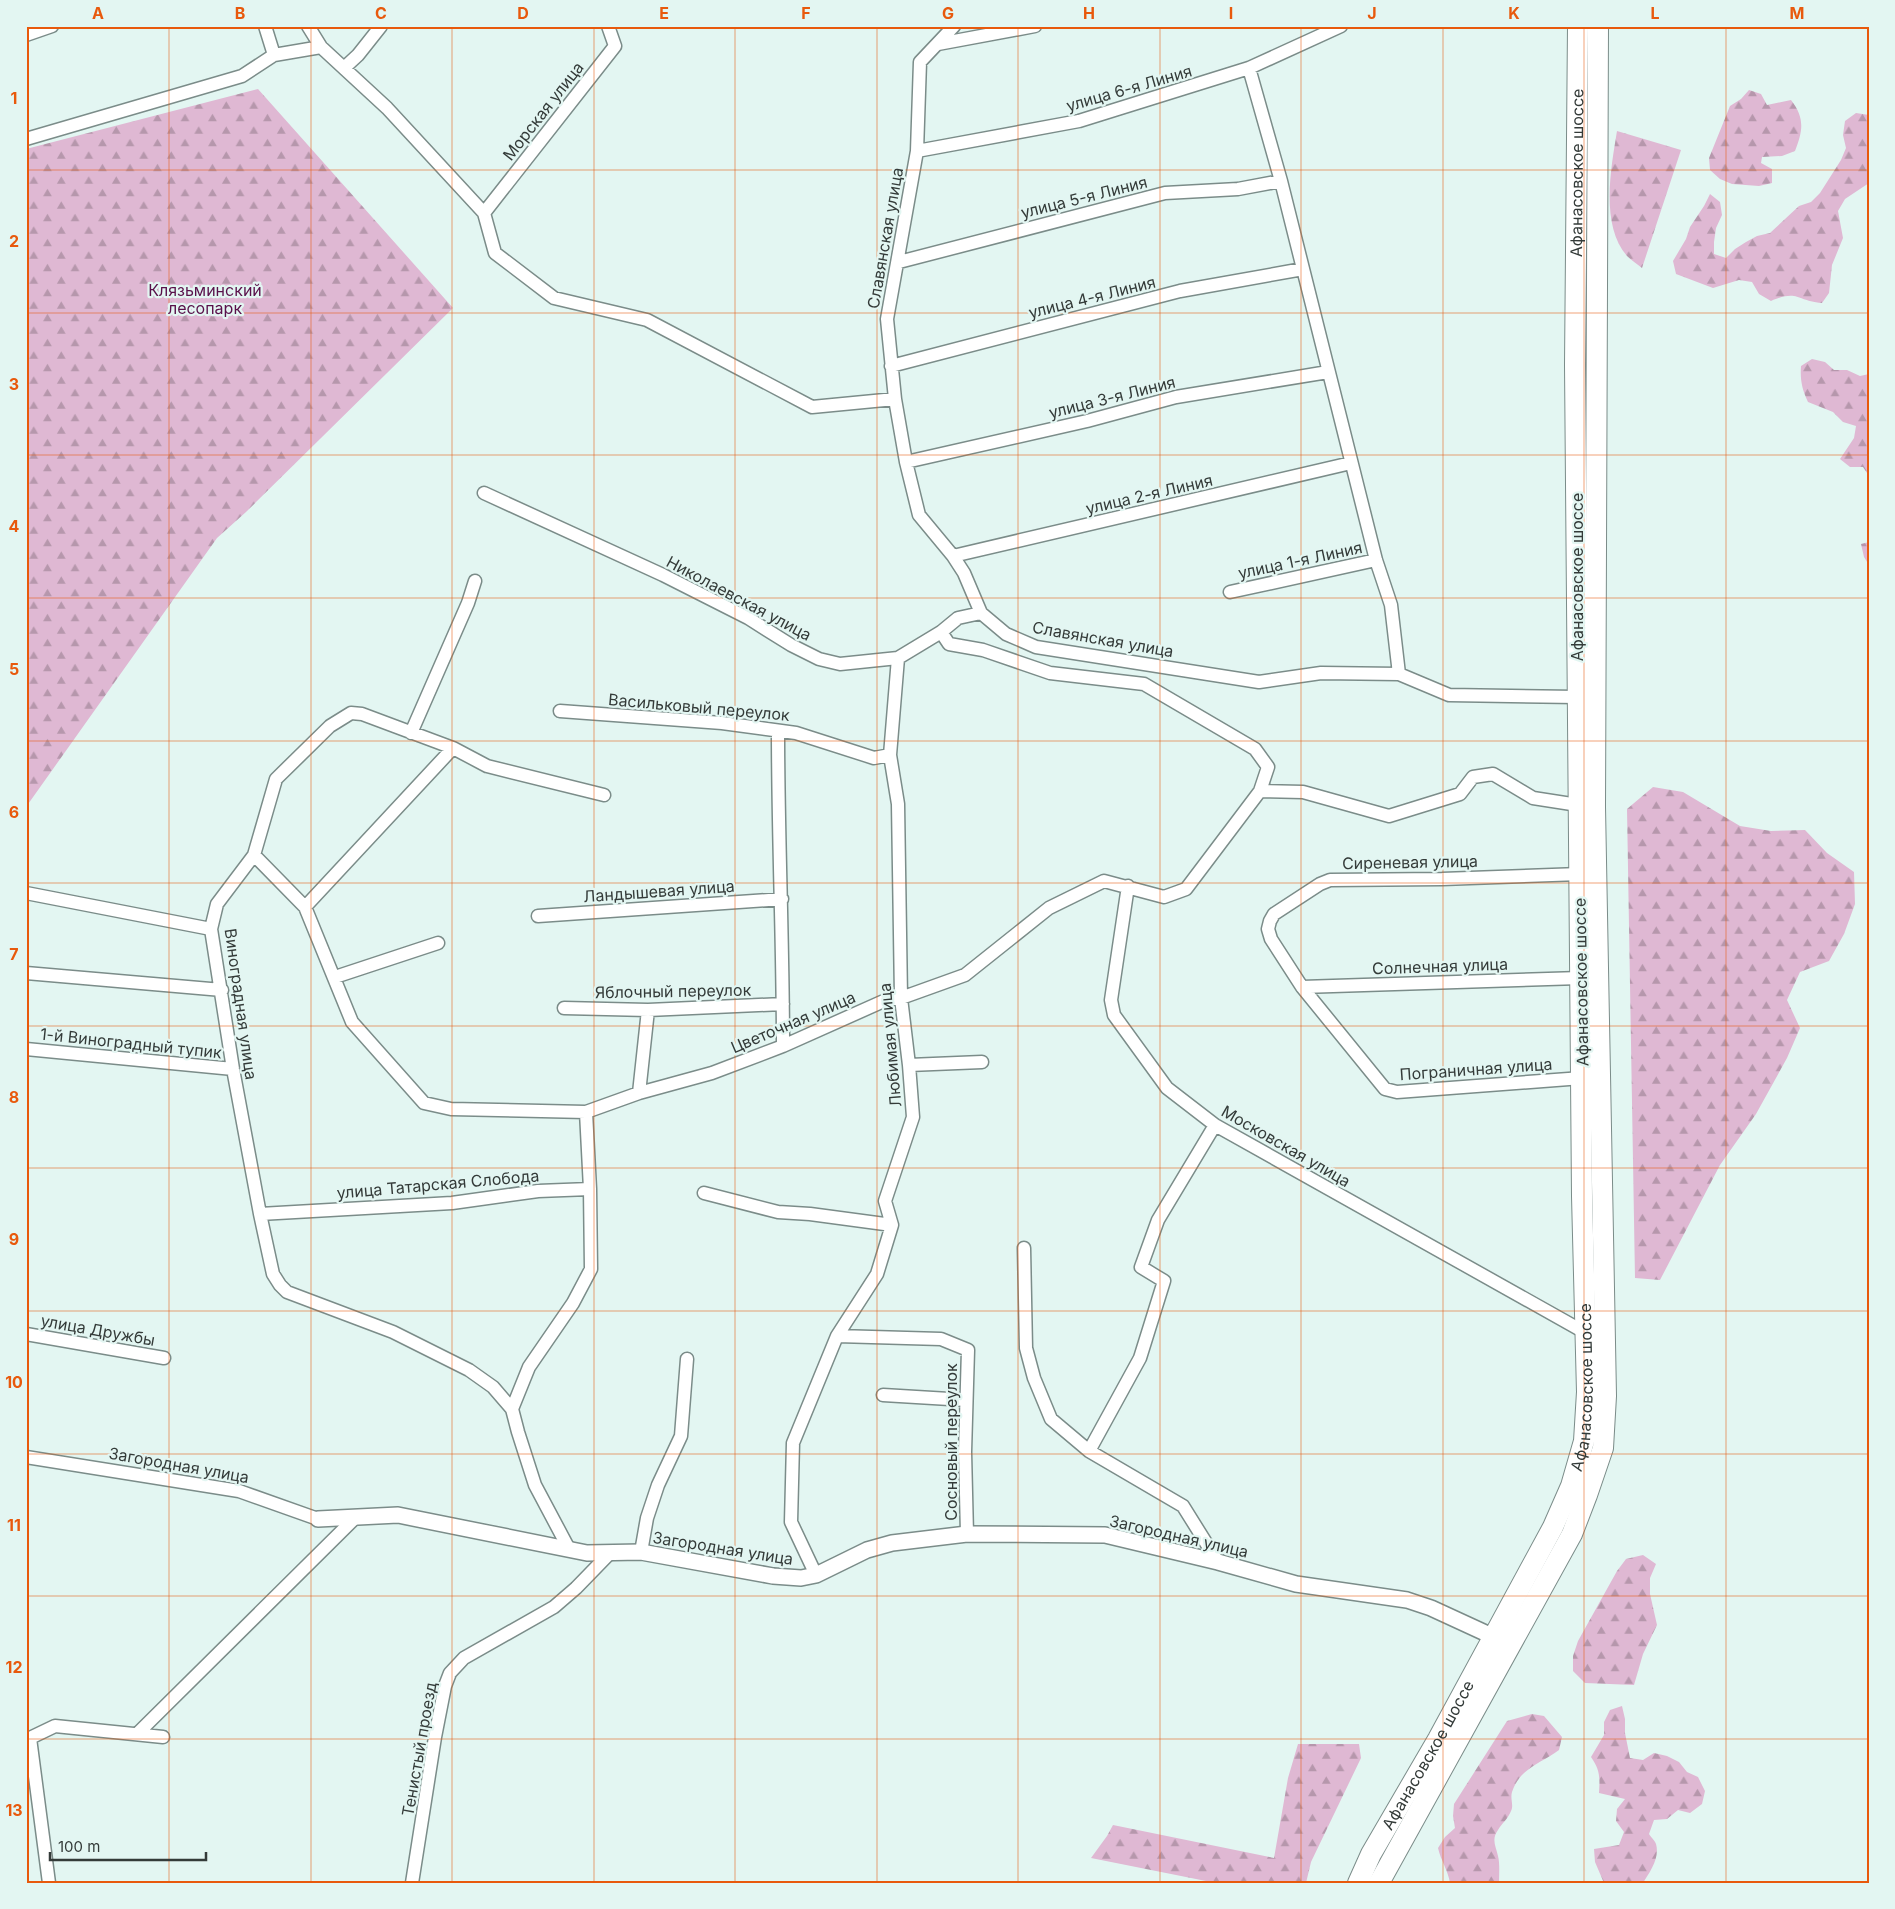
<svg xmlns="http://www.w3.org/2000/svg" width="1895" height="1909" font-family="Inter,sans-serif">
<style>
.forest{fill:url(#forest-firs)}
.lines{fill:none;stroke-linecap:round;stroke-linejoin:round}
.minor-casing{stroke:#7b8c89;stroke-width:15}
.tertiary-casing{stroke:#7b8c89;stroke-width:18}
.primary-casing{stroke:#7b8c89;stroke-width:22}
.minor{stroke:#fff;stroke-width:12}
.tertiary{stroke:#fff;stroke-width:15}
.primary{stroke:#fff;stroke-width:20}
.grid{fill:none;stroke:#e8590c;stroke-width:1;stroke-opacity:0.55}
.labels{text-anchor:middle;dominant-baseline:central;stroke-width:4.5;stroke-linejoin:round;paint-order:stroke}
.street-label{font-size:16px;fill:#343b39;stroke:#e3f6f2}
.park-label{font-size:16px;fill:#59104a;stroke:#e3f6f2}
.neatline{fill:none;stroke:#e8590c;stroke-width:2}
.grid-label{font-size:16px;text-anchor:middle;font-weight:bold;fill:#e8590c}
</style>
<defs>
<pattern id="forest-firs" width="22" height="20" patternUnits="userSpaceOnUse" patternTransform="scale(1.25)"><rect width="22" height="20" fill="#dfb8d3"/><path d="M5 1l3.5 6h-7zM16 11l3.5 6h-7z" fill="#b697ac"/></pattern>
</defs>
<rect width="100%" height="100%" fill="#e3f6f2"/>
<path class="forest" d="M258,89L453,308L246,512L217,538L26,807V149Z
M1749,90L1761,94L1767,105L1791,100C1805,118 1803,131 1795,151L1782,156L1762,157L1761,163L1772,169V183L1759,186L1732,184L1720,179L1710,170L1709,158L1730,106L1741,99Z
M1856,113L1869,115V183L1845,199L1838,211L1843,238L1832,265L1829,293L1822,303C1796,301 1799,289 1771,301L1759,294L1752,282L1739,280L1713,288L1676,274L1673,261L1686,239L1690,227L1704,206L1710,194L1720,202L1722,215L1716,228L1714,242V254L1726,258L1735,249L1746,242L1757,236L1770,233L1799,206L1811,202L1820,193L1841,160L1846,148L1843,135L1845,121Z
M1617,131L1681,150L1642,268C1637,264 1631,260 1627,256C1600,225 1611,168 1617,131Z
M1812,359L1825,362L1834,370H1847L1860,376L1869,374V476L1863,467H1850L1840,459L1854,438L1856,426L1843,422L1833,412L1808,402C1802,389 1800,380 1801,366Z
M1869,542V565L1864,557L1861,544Z
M1653,787L1683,792L1740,826L1771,831L1805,830L1827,853L1854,872L1855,904L1844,934L1829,961L1800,972L1787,1000L1800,1028L1787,1058L1756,1114L1720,1165L1660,1280L1635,1278L1627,809Z
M1643,1555L1656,1564L1650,1578V1594L1657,1625L1643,1654L1634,1685L1585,1683L1573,1671V1656L1578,1641L1617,1571L1626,1559Z
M1622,1706L1625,1719V1733L1630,1758L1643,1760L1654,1753L1667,1756L1679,1762L1687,1772L1698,1777L1705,1791L1702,1804L1690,1813L1678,1810L1667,1819L1654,1820L1649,1834C1651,1837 1655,1841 1656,1844C1660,1858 1650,1872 1643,1883H1604L1595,1862L1594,1849L1619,1845L1624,1832L1616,1821L1617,1809L1625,1799L1599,1793C1600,1777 1600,1770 1591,1757L1604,1735V1722L1610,1710Z
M1532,1714L1544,1716L1562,1737L1559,1750C1540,1764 1520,1768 1512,1792C1510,1799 1514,1805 1511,1811C1508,1819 1502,1823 1498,1830C1491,1840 1496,1846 1498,1856C1500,1864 1499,1874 1499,1883H1450C1448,1870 1441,1861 1438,1848L1445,1837L1455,1828L1453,1816L1454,1804L1507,1721Z
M1298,1744H1359L1361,1758L1311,1862L1306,1883H1216L1091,1858L1107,1836L1113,1825L1274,1858L1288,1778Z"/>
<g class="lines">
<defs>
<path id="minor" d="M265,26L274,55L321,47
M308,26L321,47L387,108L484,213L495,253L554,298L647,320L812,407L895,399
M954,26L920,62L917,151L887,319L895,399L906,462L919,515L953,556L964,573L981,613L1006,634L1036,647L1259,682L1321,673L1399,674L1449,695L1577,697
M26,35L52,26
M938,44L1035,26
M344,68L358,55L381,26
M1249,68L1281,181L1376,560L1391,605L1399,674
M26,139L242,76L274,55
M917,151L1079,121L1249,68L1341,26
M484,213L615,46L608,26
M899,262L1165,193L1238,189L1281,181
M891,366L1180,291L1303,269
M906,462L1087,421L1176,397L1328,372
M484,493L663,575L748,618L791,645L819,659L840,664L898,658L941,632L958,618L981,613
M953,556L1351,463
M1230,592L1376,560
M560,711L722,723L796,733L874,758L890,755
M778,731C778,836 783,941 783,1046
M411,733L468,603L475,581
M1260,791L1303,792L1389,816L1460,794L1473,777L1493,774L1533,798L1578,805
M254,855L305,907L352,1022L424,1103L451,1109L586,1112L639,1093L712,1073L783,1046L886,1000L901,998L965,975L1049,908L1104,881L1164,897L1186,889L1260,791L1268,767L1255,749L1144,684L1050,673L983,650L949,644L941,632
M1580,874L1442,879L1330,880L1320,884L1274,914L1270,921L1268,929L1271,939L1302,987L1385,1089L1397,1092L1582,1078
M1128,886L1111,1000L1114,1015L1167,1088L1215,1125L1586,1333
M26,893L211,929
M305,907L453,748
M538,916L782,899
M26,973L222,990
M335,977L438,943
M1302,987L1580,978
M564,1008L648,1010L783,1004
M26,1049L233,1069
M909,1065L982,1062
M639,1093L648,1010
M704,1193L778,1212L810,1214L892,1225
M260,1214L452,1203L538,1191L590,1189
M1024,1248L1026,1348L1034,1378L1051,1419L1089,1451L1183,1506L1218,1562
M26,1334L164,1358
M837,1336L941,1339L968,1350L965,1452L967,1534
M883,1395L966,1400
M512,1409L493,1387L469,1370L393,1332L287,1292L280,1285L273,1274L260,1214L233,1069L211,929L217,904L254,855L276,779L330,726L351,713L362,714L453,748L487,766L604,795
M1089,1451L1140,1358L1164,1281L1141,1267L1158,1220L1215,1125
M26,1457L239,1491L318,1519
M569,1549L535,1485L518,1432L512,1409L529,1367L573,1303L591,1269L590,1189L586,1112
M641,1552L647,1518L658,1485L681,1436L687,1359
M816,1575L791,1522L793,1443L837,1336L877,1274L892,1225L885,1201L913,1117L909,1065L901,998L898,804L890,755L898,658
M137,1734L356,1517
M30,1738L49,1883
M30,1738L55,1726L163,1737
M412,1883L435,1737L445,1686L450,1673L464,1658L554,1607L576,1588L610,1553"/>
<path id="tertiary" d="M318,1519L398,1515L587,1553L641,1552L773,1576L801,1578L816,1575L867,1550L892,1543L967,1534L1105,1535L1218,1562L1296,1584L1407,1600L1431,1608L1494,1637"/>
<g id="primary">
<path id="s1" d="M1358,1883L1371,1854L1438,1739L1553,1527L1571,1486L1584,1441L1587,1392L1582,1196L1575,365L1578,26"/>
<path d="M1379,1883L1572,1534L1587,1495L1603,1448L1606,1396L1595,807L1598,26"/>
</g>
</defs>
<use href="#minor" class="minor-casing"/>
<use href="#tertiary" class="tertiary-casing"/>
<use href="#primary" class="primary-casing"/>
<use href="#minor" class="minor"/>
<use href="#tertiary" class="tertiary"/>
<use href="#primary" class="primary"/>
</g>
<path class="grid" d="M169,26V1883M311,26V1883M452,26V1883M594,26V1883M735,26V1883M877,26V1883M1018,26V1883M1160,26V1883M1301,26V1883M1443,26V1883M1584,26V1883M1726,26V1883M26,170H1869M26,313H1869M26,455H1869M26,598H1869M26,741H1869M26,883H1869M26,1026H1869M26,1168H1869M26,1311H1869M26,1454H1869M26,1596H1869M26,1739H1869"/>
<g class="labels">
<g class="street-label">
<text transform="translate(1129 88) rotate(-16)">улица 6-я Линия</text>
<text transform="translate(543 111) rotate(-52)">Морская улица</text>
<text stroke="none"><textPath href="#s1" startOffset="1766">Афанасовское шоссе</textPath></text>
<text transform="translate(1084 197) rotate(-14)">улица 5-я Линия</text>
<text transform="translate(885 238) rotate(-80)">Славянская улица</text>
<text transform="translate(1092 297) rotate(-14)">улица 4-я Линия</text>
<text transform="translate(1112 397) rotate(-14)">улица 3-я Линия</text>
<text transform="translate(1149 494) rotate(-13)">улица 2-я Линия</text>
<text transform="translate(1300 560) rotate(-12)">улица 1-я Линия</text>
<text transform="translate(1577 577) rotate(-90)">Афанасовское шоссе</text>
<text transform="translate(739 598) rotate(28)">Николаевская улица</text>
<text transform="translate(1103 639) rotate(10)">Славянская улица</text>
<text transform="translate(699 707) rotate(5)">Васильковый переулок</text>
<text transform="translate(1410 862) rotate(-1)">Сиреневая улица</text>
<text transform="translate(659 891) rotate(-4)">Ландышевая улица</text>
<text transform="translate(1440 966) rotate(-2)">Солнечная улица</text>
<text transform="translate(1581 982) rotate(-91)">Афанасовское шоссе</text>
<text transform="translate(673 991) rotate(-1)">Яблочный переулок</text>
<text transform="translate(241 1004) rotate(82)">Виноградная улица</text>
<text transform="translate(793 1022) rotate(-23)">Цветочная улица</text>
<text transform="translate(131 1043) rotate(6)">1-й Виноградный тупик</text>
<text transform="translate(890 1045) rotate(-95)">Любимая улица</text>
<text transform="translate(1476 1069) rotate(-4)">Пограничная улица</text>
<text transform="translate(1286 1146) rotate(30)">Московская улица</text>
<text transform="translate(438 1184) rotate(-5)">улица Татарская Слобода</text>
<text transform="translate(98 1330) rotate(10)">улица Дружбы</text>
<text stroke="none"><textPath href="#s1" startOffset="551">Афанасовское шоссе</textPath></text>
<text transform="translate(951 1442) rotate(-90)">Сосновый переулок</text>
<text transform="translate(179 1465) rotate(10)">Загородная улица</text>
<text transform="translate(1179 1536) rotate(13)">Загородная улица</text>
<text transform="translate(723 1548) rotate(9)">Загородная улица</text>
<text transform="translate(419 1749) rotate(-80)">Тенистый проезд</text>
<text stroke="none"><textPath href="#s1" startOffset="146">Афанасовское шоссе</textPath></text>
</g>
<g class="park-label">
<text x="205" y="290">Клязьминский<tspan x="205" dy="18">лесопарк</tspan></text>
</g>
</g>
<rect width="1895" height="1909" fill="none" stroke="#e3f6f2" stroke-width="55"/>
<path d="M50 1852v8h156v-8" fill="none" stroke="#343b39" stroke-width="2.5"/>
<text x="58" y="1852" font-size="15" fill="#343b39" stroke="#e3f6f2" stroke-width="4" paint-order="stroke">100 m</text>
<rect x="28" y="28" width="1840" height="1854" class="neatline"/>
<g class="grid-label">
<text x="98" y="19">A</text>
<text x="240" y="19">B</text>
<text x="381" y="19">C</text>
<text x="523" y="19">D</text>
<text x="664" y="19">E</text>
<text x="806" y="19">F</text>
<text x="948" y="19">G</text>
<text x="1089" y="19">H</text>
<text x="1231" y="19">I</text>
<text x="1372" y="19">J</text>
<text x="1514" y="19">K</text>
<text x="1655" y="19">L</text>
<text x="1797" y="19">M</text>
<text x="14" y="104">1</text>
<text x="14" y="247">2</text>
<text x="14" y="390">3</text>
<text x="14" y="532">4</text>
<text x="14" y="675">5</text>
<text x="14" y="818">6</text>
<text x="14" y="960">7</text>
<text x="14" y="1103">8</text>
<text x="14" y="1245">9</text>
<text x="14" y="1388">10</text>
<text x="14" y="1531">11</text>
<text x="14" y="1673">12</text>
<text x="14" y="1816">13</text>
</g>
</svg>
